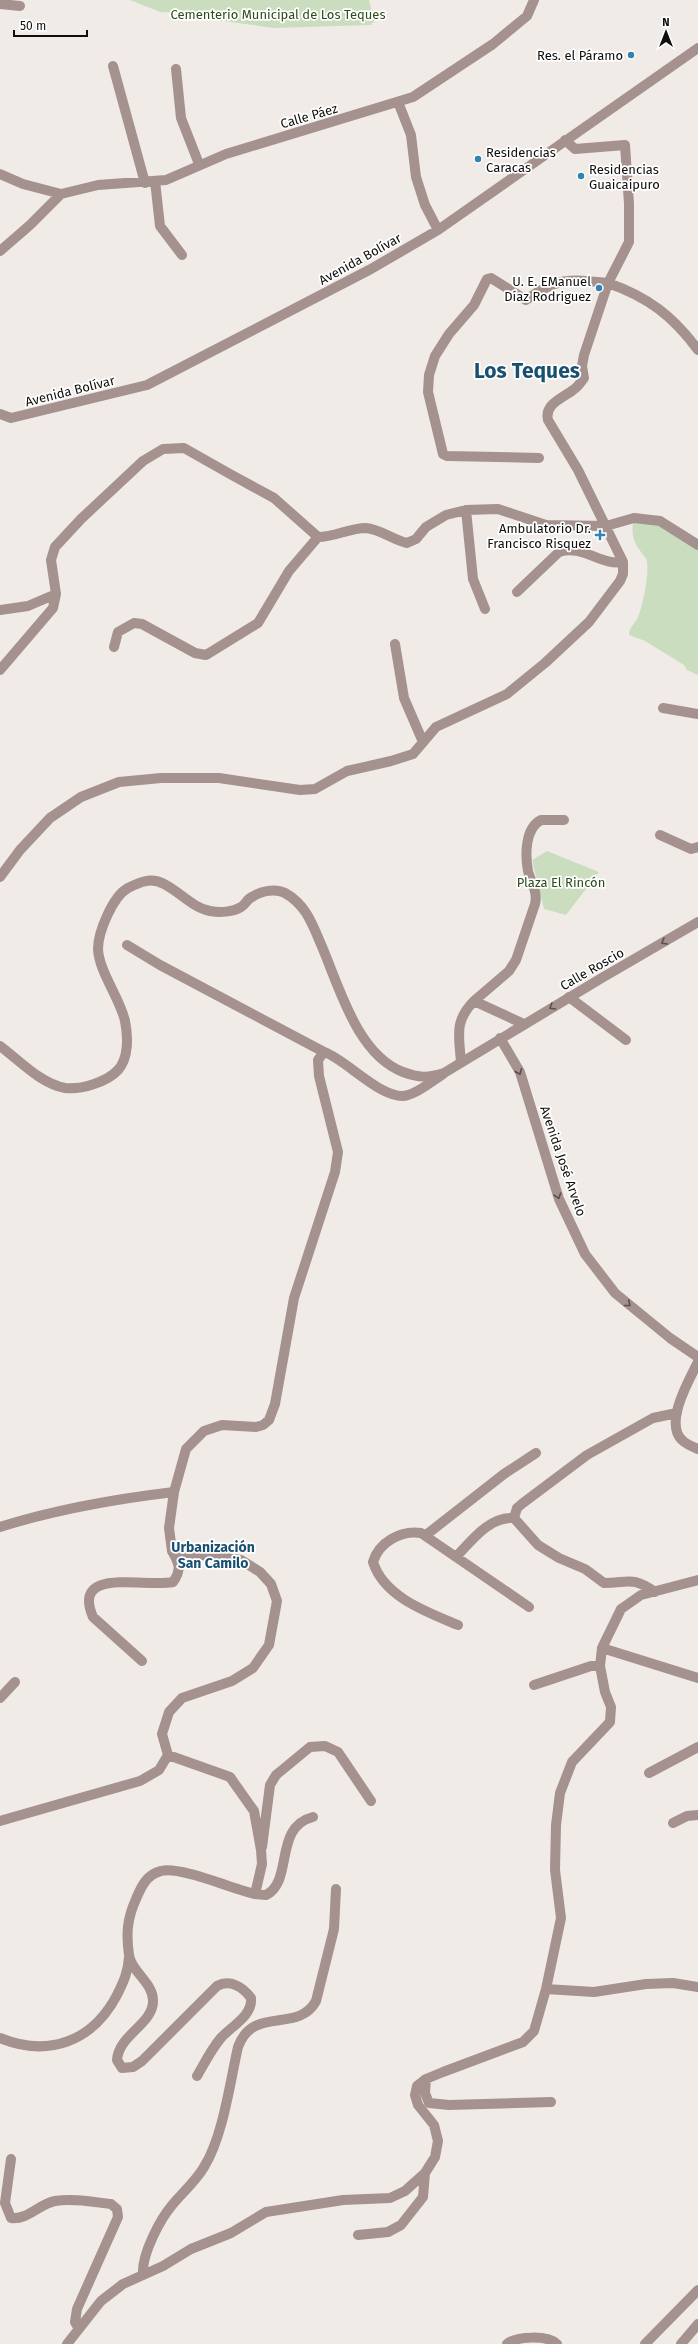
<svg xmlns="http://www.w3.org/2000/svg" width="698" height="2344" font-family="'Fira Sans',sans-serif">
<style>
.green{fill:#cadebf}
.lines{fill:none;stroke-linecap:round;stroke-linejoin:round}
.minor{stroke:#a5918e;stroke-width:10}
.tertiary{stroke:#a5918e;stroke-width:10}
.oneway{stroke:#5a504d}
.poi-dot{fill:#3382b4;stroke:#fff;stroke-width:1.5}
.labels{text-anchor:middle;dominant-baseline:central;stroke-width:3.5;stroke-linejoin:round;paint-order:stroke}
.park-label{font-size:13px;fill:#2f4b1a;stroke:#fff}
.poi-label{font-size:13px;fill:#0f0e0c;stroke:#fff;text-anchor:end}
.street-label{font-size:13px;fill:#0f0e0c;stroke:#fff}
.neighbourhood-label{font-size:14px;font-weight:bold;fill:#195072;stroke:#fff}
.town-label{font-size:21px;font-weight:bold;fill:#195072;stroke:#fff}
</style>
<rect width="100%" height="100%" fill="#f0ebe6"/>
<path class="green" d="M130,0H369L374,21L371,25L273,28L217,20L204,14L160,12Z
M634,518L660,521L698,545V675L687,670L684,665L645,641L629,635C629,627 635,624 638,617C643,604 649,576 647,562C647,558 643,555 641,552C632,540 631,532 634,518Z
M547,851L599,872L566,915L544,909L532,860Z"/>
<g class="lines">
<path class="minor" d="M0,4L20,6
M113,66L145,183
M176,69L181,118L199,164
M398,102L411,135L416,177L425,205L438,230
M565,140L575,149L625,145L629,204V242L608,283C648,297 673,316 698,350
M0,174L23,184L61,194L98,185L166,180L226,154L413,97L493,44L527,16L534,0
M155,181L160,226L182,255
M0,251L30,225L61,194
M0,414L11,418L147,385L371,269L438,230L698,48
M466,510L473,579L485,609
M517,592L559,552C582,544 601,566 623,562
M0,610L28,606L56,594L51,560L55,547L81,519L143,461L163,449L184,448L230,474L274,498L318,537C335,537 349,528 366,528C380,529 393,540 407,543L416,539L426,527L446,515L466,510L498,509L546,525L606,526L634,518L660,521L698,545
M395,644L404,698L423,742
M114,647L118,632L134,623L142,624L195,653L206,655L258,623L289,571L318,537
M0,670L53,608L56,594
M663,708L698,714
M660,835L691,849L698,847
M0,877L20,850L50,818L81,797L119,782L161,778H219L300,790L315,789L347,771L391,761L413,754L436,727L507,694L545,663L589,622L620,581L623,574V562L578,470L548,420C544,404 563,398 573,390C578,387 581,382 584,378L582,366L584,355L608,283C570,279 558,277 526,300L491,278L487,279L474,305L449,334L435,356L429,375L428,392L443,454L447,456L539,458
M127,945L160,965L324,1052
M569,997L626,1040
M524,1024L474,1001L509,971L516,960L535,904C538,892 531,882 528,871C525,855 525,828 541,820H564
M461,1062C459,1036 454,1021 474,1001
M698,1362C689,1380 664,1423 682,1440C686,1444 693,1447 698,1449
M514,1518L517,1508L523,1503L587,1455L653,1418L677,1413
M0,1527C57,1509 115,1499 174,1492
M426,1535L504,1474L536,1453
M456,1557C472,1540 490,1516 514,1518L538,1545L559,1558L585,1569L604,1583C629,1583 632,1576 655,1592
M458,1625C427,1612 384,1597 373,1562C379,1542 401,1530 421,1533L529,1607
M602,1648L698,1678
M142,1661L93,1617C71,1566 145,1588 173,1582C182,1570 179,1563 172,1551
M534,1685L591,1666H600
M0,1698L15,1682
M649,1773L698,1747
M0,1821L140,1781L159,1770L168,1755
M673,1823L687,1816L698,1815
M262,1847L270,1785L276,1775L310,1747L325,1746L338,1752L371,1801
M255,1894L266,1895C294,1881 273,1827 313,1817
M546,1989L594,1992L646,1984L673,1983L698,1987
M0,2038C49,2058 93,2041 117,1995C124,1981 128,1972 129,1957
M197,2076C204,2064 211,2050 220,2039C230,2027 253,2016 251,1998C243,1987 230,1979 217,1986L142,2061L133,2067L122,2068L117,2060C119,2034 154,2024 153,2000C153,1983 131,1971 129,1955C126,1934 127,1919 136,1899C141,1887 147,1874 161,1871C180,1866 233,1889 255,1894L262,1864L261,1850L254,1811L230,1777L168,1755L162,1734L169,1712L182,1698L232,1681L253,1668L269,1645L277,1601L271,1584L260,1572L241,1560L172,1551L169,1528L174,1492L186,1449L204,1431L222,1425L256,1427L263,1425L269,1420L275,1404L294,1298L335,1172L338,1152L319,1076L318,1060L324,1052C345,1058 384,1103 408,1095C420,1092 432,1081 443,1074
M426,2079L425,2093L429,2103L449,2105L551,2102
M11,2159L5,2203L11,2218C28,2220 39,2204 55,2201C73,2198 93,2202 111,2204L117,2209L118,2217L77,2309L75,2322L79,2329
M358,2235L388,2232L401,2225L423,2197L425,2173
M143,2273C142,2254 160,2219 173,2204C183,2192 196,2181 204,2167C223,2137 230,2082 238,2047C253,2005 298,2034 316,2001L334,1929L336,1889
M67,2344L101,2301L123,2284L163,2266L191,2249L231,2233L266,2212L343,2200L390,2198L405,2191L425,2173L435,2157L438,2141L434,2125L418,2105L415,2095L417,2086L426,2079L443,2072L523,2042L534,2031L546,1989L561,1918L555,1870L556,1825L560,1793L572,1762L610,1722L611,1707L605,1692L600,1666L602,1648L621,1609L641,1595L698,1580
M507,2344C516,2336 548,2335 557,2344
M645,2344L698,2290
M681,2344L698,2324"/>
<path class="tertiary" d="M500,1038L520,1072L559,1199L585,1254L615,1293L670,1338L698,1357
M0,1046C19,1060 41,1084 65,1088C81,1090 107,1082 118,1070C129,1058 128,1036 125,1021C120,998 99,972 98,949C98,932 113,896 128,888C140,882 151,877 164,884C180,892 193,908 210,911C220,913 233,912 241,907C245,905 247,899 252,897C261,891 275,888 285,893C305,904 312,923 320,942C339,985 356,1054 403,1072C419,1078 428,1078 444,1073L600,979L698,922"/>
</g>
<defs><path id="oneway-chevron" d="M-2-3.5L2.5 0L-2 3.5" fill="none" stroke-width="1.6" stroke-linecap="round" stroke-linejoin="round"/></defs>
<g class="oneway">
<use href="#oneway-chevron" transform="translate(664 942) rotate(150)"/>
<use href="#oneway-chevron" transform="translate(552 1007) rotate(149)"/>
<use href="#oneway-chevron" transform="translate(519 1072) rotate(67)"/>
<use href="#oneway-chevron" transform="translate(558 1196) rotate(72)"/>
<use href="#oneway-chevron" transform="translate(628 1304) rotate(39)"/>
</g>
<g class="poi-dot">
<circle cx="631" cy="55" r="4"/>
<circle cx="478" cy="159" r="4"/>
<circle cx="581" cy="176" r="4"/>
<circle cx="599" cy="288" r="4"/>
<path d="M598 529h4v4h4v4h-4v4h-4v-4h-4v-4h4z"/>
</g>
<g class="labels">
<g class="park-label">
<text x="278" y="14">Cementerio Municipal de Los Teques</text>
<text x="561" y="882">Plaza El Rincón</text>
</g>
<g class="poi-label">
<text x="623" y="55">Res. el Páramo</text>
<text x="486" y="152" text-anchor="start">Residencias<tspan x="486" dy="15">Caracas</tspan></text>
<text x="589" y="169" text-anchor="start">Residencias<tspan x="589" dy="15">Guaicaipuro</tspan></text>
<text x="591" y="281">U. E. EManuel<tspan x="591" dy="15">Díaz Rodriguez</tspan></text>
<text x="591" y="528">Ambulatorio Dr.<tspan x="591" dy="15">Francisco Risquez</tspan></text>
</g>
<g class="street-label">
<text transform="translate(309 116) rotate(-16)">Calle Páez</text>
<text transform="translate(360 259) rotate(-29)">Avenida Bolívar</text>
<text transform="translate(70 391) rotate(-14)">Avenida Bolívar</text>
<text transform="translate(592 969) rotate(-30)">Calle Roscio</text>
<text transform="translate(563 1161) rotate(71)">Avenida José Arvelo</text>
</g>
<g class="neighbourhood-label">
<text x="213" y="1547">Urbanización<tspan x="213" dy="16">San Camilo</tspan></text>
</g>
<g class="town-label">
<text x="527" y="371">Los Teques</text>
</g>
</g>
<g transform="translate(666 32)" stroke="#ffffff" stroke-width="3" paint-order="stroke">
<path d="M0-3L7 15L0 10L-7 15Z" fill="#0f0e0c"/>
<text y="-6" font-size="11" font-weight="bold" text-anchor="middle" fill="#0f0e0c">N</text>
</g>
<path d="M14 30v6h73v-6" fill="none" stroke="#0f0e0c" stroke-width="2"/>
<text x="20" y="30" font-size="12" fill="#0f0e0c" stroke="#ffffff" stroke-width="3" paint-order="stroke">50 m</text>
</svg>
